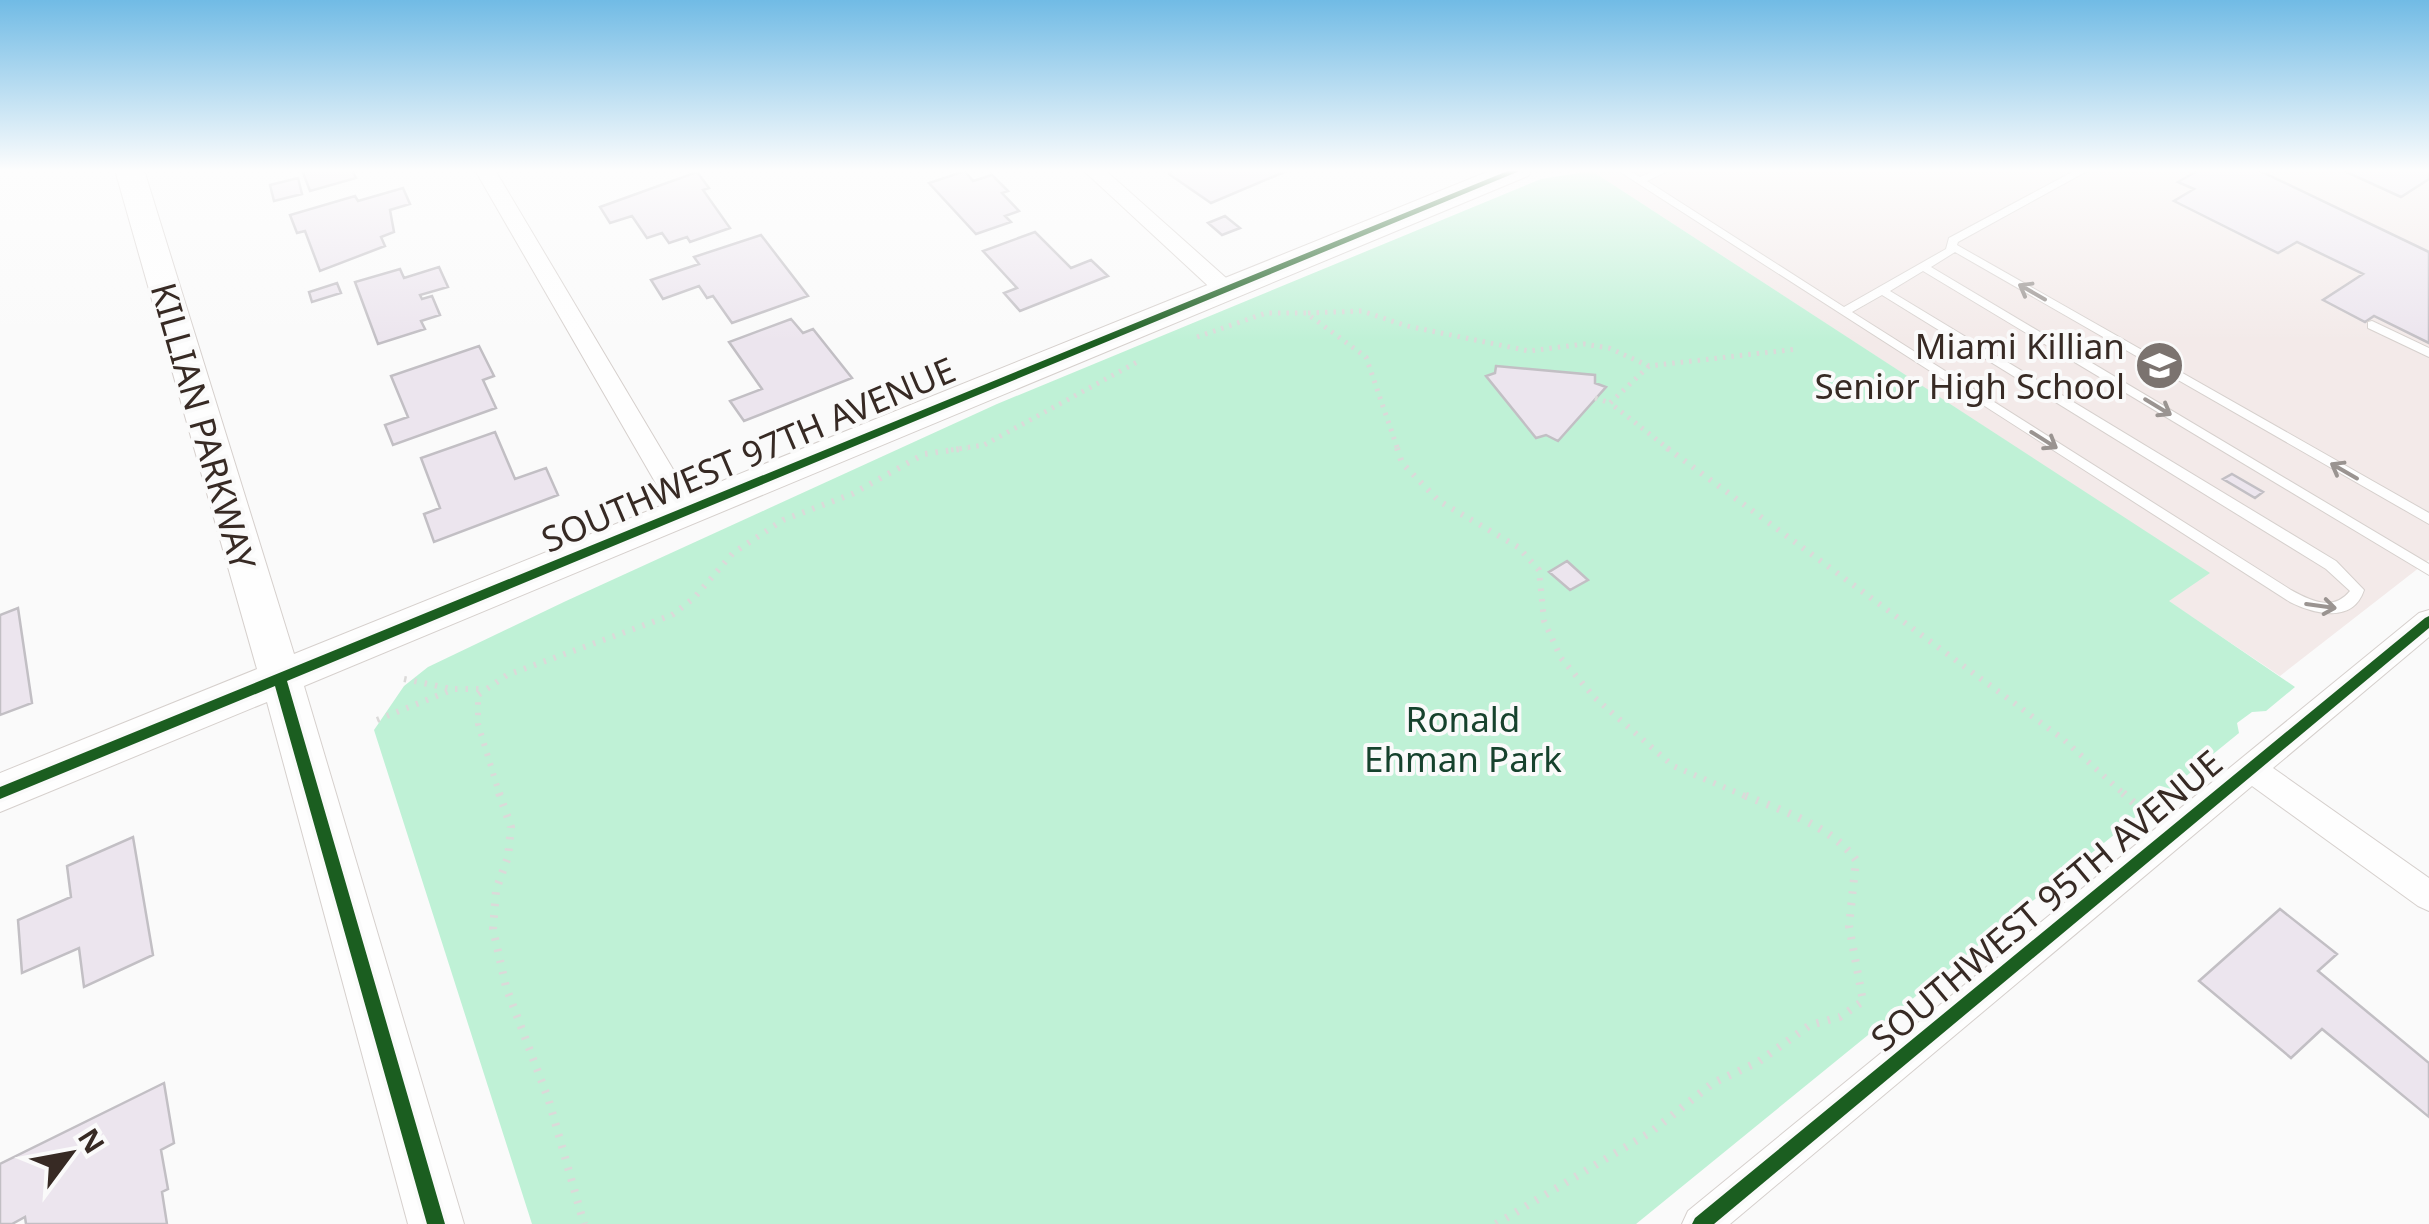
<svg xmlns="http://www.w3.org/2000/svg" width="2429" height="1224" font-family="'Noto Sans',sans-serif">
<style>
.education{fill:#f3eae9}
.green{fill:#bff1d6}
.building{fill:#ece5ee;stroke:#c2bfc4;stroke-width:2.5}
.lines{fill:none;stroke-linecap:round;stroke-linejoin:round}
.lane-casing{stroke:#d6d0cd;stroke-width:2}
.street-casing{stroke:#d6d0cd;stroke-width:2}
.secondary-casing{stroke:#d6d0cd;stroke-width:2}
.path-far2{stroke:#dbdad9;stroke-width:5;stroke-dasharray:2.5 6;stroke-linecap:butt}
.path-far1{stroke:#dbdad9;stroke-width:6;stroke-dasharray:2.5 8;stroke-linecap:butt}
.path{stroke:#dbdad9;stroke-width:8;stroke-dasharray:2.5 9;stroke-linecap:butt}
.lane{fill:#fefefe;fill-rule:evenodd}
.street{fill:#fefefe;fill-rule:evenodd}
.secondary{fill:#fefefe;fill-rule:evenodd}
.cycleway-casing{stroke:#fafafa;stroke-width:7}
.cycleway{fill:#1b5e20;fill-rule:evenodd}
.oneway{stroke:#9a9491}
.labels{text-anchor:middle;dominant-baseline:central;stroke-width:8;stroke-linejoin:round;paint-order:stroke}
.poi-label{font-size:35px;fill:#372a24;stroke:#fafafa;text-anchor:end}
.street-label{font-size:35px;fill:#372a24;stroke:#fafafa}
.park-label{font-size:35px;fill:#16422d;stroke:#fafafa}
</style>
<rect width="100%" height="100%" fill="#fafafa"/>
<path class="education" d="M2429,170V560L2280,676L2168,601L2209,573L1592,171Z"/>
<path class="green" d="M1592,171L2210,573L2169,601L2295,687L2266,711L2252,712L2237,723L2239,733L1636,1224H532L374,730L404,686L428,667L566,601L997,404L1541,179Z"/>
<path class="building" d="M302,170H361L353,172L356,178L310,191Z
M1173,170H1289L1211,203L1169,174Z
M2199,170H2258L2429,252V343L2374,316L2365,322L2323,300L2363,274L2297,242L2278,253L2174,201L2194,189L2178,182Z
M2342,170H2429V179L2401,197Z
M965,171L973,181L992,175L1008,191L1002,193L1019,211L1005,216L1011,222L976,234L929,183Z
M697,172L709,188L703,190L730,228L690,242L687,237L669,243L662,233L647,238L632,216L610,223L600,207Z
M298,178L302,194L274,201L270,185Z
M403,188L410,204L390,210L394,232L381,237L385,246L320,271L305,231L297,233L290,215L355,196L358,201Z
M1225,216L1240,228L1222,235L1208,223Z
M1035,232L1071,268L1091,260L1108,276L1020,311L1004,293L1017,288L983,251Z
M761,235L808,296L732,323L713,296L707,298L699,286L663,299L651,280L699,264L694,257Z
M439,267L448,287L420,295L422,299L432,296L440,315L421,321L425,329L378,344L355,282L400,269L404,278Z
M337,283L341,293L312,302L309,292Z
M791,319L803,333L813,329L852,378L744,421L730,401L762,389L729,342Z
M479,346L494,376L483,380L496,408L393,445L385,425L408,417L391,376Z
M1496,366L1595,375V383L1606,387L1558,441L1546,435L1536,438L1486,376L1495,373Z
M495,432L515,479L546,468L558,495L434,542L424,514L440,508L421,458Z
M2232,474L2263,492L2255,498L2223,479Z
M1567,561L1588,580L1570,590L1549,572Z
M18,608L32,703L0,715V615Z
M133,837L153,955L84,987L79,948L22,973L18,920L71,897L67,866Z
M2280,909L2337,954L2318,971L2429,1063V1117L2322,1029L2291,1058L2199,981Z
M164,1083L174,1143L161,1150L168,1189L162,1192L167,1224H26L25,1217L12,1224H0V1164Z"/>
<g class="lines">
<defs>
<path id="lane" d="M1617,170H1629L1640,177L1656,170H1670L1647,181L1844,307L1946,249L1949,238L2076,170H2089L1958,242L1957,245L2429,513V524L1955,252L1931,267L2429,564V575L1923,271L1890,291L2336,561L2364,590C2353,624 2314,614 2290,602ZM1882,295L2326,569L2350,591C2333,612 2311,601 2291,590L1852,312Z
M2372,321L2429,348V357L2368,328V322Z"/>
<path id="street" d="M475,170H495L699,513L695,520H677Z
M1083,170H1105L1234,285L1237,290L1234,295H1218Z
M2429,610V637L2273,768L2429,878V911L2418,906L2252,786L1730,1224H1682L1688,1211L2419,613Z"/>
<path id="secondary" d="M115,170H144L294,654L1492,170H1532L1528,176L304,686L464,1224H408L267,702L0,812V773L257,669Z"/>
</defs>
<use href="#lane" class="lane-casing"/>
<use href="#street" class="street-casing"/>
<use href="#secondary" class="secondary-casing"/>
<path class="path-far2" d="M1308,313L1362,311L1407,326L1529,351L1584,344L1609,348L1649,366L1797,349
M1197,337L1266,313H1306L1366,357L1398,450
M1649,366L1610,403L1670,450
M1595,398L1610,403
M951,450L984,445L1139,361"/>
<path class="path-far1" d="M1397,448L1402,463L1439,501L1518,547L1539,570L1544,621L1561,658L1594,697L1673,766L1745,796
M1667,448L2063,739L2126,796
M404,679L452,689
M377,720L454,689H483
M500,796L478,724V695L507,675L672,615L694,598L733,553L783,520L852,494L924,454L967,448"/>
<path class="path" d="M499,793L511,827L508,857L496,890L493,929L506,987L549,1101L584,1224
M2123,793L2146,814
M1496,1224L1651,1132L1713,1083L1758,1062L1810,1025L1840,1017L1863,1001L1849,926L1856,860C1831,825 1777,809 1739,793"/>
<use href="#lane" class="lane"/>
<use href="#street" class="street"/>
<use href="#secondary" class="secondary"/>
<defs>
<path id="cycleway" d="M1510,170H1522L287,681L445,1224H427L275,686L0,799V787Z
M2429,616V628L1714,1224H1692L1695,1218L2425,618Z"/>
</defs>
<use href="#cycleway" class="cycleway-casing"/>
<use href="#cycleway" class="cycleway"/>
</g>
<defs><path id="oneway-shaft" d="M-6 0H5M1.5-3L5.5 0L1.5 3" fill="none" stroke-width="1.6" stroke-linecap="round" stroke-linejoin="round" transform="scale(2.5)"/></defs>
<g class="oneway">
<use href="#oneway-shaft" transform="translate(2032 292) rotate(-150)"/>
<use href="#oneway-shaft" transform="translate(2158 407) rotate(31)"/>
<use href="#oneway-shaft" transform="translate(2044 440) rotate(32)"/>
<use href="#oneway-shaft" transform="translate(2344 471) rotate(-150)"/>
<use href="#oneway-shaft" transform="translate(2321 606) rotate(8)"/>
</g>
<linearGradient id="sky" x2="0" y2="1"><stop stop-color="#71bbe5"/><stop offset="0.5" stop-color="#fdfdfd"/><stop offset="1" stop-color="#fdfdfd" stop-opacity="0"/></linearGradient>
<rect width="2429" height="341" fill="url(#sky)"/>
<defs>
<symbol id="school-disc" viewBox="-11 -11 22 22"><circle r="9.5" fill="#7b736f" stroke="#fafafa"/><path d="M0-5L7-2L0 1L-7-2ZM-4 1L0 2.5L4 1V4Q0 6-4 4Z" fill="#fff"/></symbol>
</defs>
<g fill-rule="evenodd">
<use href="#school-disc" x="2132" y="338" width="55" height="55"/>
</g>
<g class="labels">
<g class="poi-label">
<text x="2125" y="345">Miami Killian<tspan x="2125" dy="40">Senior High School</tspan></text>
</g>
<g class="street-label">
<text transform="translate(204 426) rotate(74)">KILLIAN PARKWAY</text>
<text transform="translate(748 454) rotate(-23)">SOUTHWEST 97TH AVENUE</text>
<text transform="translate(2046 900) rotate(-40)">SOUTHWEST 95TH AVENUE</text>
</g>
<g class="park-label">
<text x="1463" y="718">Ronald<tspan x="1463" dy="40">Ehman Park</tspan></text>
</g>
</g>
<g transform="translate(70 1154) rotate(58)" stroke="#fafafa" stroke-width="8" paint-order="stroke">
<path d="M0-8L18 38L0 25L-18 38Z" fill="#372a24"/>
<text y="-15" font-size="28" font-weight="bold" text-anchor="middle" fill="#372a24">N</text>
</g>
</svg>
